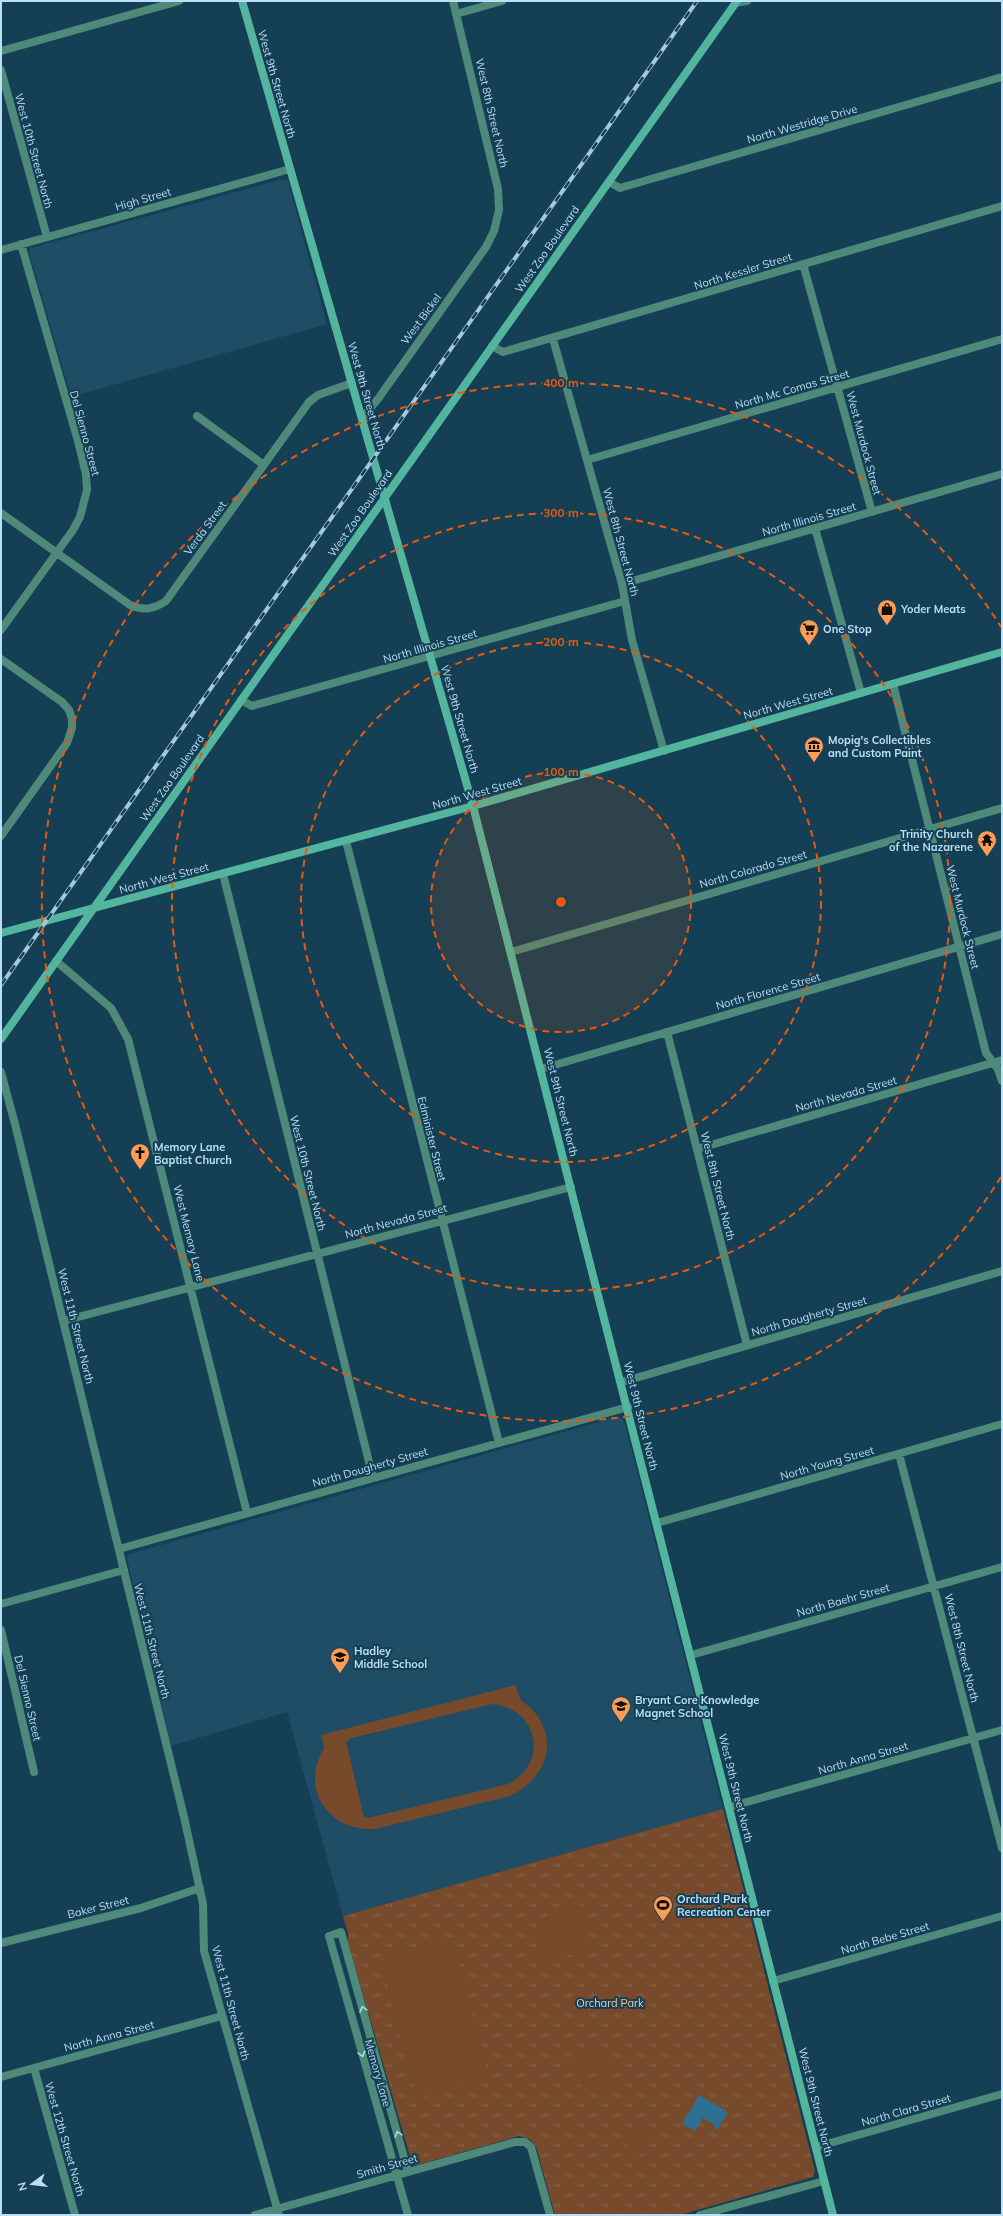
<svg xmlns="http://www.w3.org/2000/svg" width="1003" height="2216" font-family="Mulish,sans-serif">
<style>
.built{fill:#1e4d65}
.grass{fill:url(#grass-tufts)}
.pitch{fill:#764a2a;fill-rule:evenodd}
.water{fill:#2e7094}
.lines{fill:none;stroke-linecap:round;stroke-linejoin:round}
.street{stroke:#4f897a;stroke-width:8}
.secondary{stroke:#53b59e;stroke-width:8}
.rail-casing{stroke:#a3c8df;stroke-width:4}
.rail{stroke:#153f55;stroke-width:2.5;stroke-dasharray:8;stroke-linecap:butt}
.oneway{stroke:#afd6ea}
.ring{fill:none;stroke:#e8590c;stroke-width:2;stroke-dasharray:7 5}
.labels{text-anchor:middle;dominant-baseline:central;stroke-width:4;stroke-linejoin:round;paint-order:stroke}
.street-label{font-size:11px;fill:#badff6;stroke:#153f55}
.poi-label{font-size:11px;font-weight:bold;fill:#badff6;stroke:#153f55;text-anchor:start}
.park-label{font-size:11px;fill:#f8c7a7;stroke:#153f55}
.centre{fill:#e8590c;stroke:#153f55;stroke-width:2}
.ring-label{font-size:12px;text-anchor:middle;font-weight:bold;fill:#e8590c;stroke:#153f55;stroke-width:4;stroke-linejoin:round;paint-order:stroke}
</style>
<defs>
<pattern id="grass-tufts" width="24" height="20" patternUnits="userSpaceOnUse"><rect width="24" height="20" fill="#764a2a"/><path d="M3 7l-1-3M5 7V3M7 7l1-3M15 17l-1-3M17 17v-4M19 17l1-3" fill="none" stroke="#87644a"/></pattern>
</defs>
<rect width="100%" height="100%" fill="#153f55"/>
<path class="built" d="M283,179L288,181L327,324L71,397L29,253L31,248Z
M617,1417L622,1418L625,1424L723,1809L343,1916L287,1712L171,1746L127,1559L129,1554Z"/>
<path class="grass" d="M723,1809L815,2171L813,2177L680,2215H555L536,2146L529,2139L519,2136L417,2165L412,2163L348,1943V1933L343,1916Z"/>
<path class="pitch" d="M516,1685C520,1707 525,1699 536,1714C560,1746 542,1781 510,1796L375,1829C329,1832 299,1789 324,1748L321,1735ZM492,1704C538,1708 550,1763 508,1784L368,1818L364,1817L346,1742L352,1738Z
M576,1899L584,1918L591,1946L588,1951L559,1958L540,1959C530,1928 547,1907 576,1899Z
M452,1938L490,2079L417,2098L380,1958Z
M606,2047L611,2066L575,2075L570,2056Z
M610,2075L613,2089L583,2096L580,2083Z
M638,2127L651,2136L639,2156L626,2148Z"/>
<path class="water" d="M699,2095L728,2112L717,2130L714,2128L715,2125L703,2118L695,2131L682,2124Z"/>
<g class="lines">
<path class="street" d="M735,3L747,1
M456,14L502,1
M1,51L179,1
M1,70L47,237
M609,182L620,188L1002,77
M1,250L290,169
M803,264L872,512
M553,339L608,535L622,584L632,640L664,751
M492,346L503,352L1002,206
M197,416L264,465
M362,418L378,399L486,247L494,231L499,210L498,189L453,1
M587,460L1002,339
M1,513L130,605C144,611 154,609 166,601L309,402L318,395L352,383
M815,528L861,693
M622,584L1002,474
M1,630L73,530L80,517L87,490L86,474L78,441L21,244
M1,659L62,702L69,710L72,719V728L67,743L1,836
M893,684L986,1053L998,1069L1002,1081
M241,700L252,706L625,601
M346,841L499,1443
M223,874L373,1478
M511,952L1002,808
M56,961L111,1008L128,1039L247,1513
M667,1032L747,1345
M541,1069L1002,934
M1,1072L15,1124L184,1817L203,1904L204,1951L279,2215
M697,1149L1002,1060
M63,1321L571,1187
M622,1382L1002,1271
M899,1454L1002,1848
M657,1523L1002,1424
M119,1549L628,1407
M1,1604L124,1570
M1,1630L34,1772
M691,1655L1002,1567
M729,1807L1002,1730
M1,1943L141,1908L200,1888
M773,1981L1002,1916
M34,2068L75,2215
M1,2077L222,2016
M816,2147L1002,2094
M255,2215L515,2142H525L531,2147L550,2215
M408,2215L329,1936L341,1932L408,2172
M700,2215L824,2181"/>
<path class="secondary" d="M242,1L473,806L833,2215
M1,933L473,806L1002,652
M1,1039L737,1"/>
<defs>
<path id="rail" d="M1,985L697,1"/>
</defs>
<use href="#rail" class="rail-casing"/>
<use href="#rail" class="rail"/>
</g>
<defs><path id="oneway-chevron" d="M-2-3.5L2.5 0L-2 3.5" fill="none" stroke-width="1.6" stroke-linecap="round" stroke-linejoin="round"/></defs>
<g class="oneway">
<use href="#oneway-chevron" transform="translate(363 2009) rotate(-106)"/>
<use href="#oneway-chevron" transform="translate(362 2054) rotate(74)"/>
<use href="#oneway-chevron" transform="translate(398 2134) rotate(-106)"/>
</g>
<circle cx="561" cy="902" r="130" fill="#e8590c" fill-opacity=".12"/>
<g class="ring">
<circle cx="561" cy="902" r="130"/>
<circle cx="561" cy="902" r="260"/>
<circle cx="561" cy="902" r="389"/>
<path d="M1001 1177A519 519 0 1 1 1001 627"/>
</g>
<defs>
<symbol id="shop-pin" viewBox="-11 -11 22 30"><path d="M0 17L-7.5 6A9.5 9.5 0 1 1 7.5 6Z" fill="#fd9d55" stroke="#153f55"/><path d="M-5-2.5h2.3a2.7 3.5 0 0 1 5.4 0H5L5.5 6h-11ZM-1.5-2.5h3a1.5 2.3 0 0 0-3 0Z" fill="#111"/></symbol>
<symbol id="supermarket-pin" viewBox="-11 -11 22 30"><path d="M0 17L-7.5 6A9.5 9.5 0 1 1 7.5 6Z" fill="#fd9d55" stroke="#153f55"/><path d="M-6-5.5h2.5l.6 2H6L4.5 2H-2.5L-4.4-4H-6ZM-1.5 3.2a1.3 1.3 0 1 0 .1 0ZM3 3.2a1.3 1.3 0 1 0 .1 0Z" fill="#111"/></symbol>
<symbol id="museum-pin" viewBox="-11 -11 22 30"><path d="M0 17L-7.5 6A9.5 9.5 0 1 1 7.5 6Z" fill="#fd9d55" stroke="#153f55"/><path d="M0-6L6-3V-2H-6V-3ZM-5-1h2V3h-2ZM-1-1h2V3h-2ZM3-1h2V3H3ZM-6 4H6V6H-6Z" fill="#111"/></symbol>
<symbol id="temple-pin" viewBox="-11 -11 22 30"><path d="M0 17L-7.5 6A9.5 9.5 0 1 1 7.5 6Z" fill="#fd9d55" stroke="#153f55"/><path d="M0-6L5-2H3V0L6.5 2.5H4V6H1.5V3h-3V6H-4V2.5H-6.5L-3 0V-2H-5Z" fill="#111"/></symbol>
<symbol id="church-pin" viewBox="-11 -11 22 30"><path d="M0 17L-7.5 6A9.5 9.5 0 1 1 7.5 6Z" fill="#fd9d55" stroke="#153f55"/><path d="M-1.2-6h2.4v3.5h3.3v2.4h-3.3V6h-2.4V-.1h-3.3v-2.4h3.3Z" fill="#111"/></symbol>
<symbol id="school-pin" viewBox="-11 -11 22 30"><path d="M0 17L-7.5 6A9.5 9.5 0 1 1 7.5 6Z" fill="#fd9d55" stroke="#153f55"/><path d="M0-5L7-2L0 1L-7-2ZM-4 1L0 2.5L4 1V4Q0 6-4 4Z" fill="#111"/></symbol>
<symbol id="stadium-pin" viewBox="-11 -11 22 30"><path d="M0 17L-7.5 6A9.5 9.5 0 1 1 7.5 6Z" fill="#fd9d55" stroke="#153f55"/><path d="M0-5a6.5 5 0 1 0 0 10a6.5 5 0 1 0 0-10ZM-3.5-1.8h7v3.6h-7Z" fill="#111"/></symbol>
</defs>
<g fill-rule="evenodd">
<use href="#shop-pin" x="876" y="598" width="22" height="30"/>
<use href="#supermarket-pin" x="798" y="618" width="22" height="30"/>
<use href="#museum-pin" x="803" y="735" width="22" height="30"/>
<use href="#temple-pin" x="976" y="829" width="22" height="30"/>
<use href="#church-pin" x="129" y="1142" width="22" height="30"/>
<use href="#school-pin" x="329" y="1646" width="22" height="30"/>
<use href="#school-pin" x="610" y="1695" width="22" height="30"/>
<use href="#stadium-pin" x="652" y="1894" width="22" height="30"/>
</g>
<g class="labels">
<g class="street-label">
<text transform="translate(277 84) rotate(74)">West 9th Street North</text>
<text transform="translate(492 113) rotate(77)">West 8th Street North</text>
<text transform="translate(802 124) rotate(-16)">North Westridge Drive</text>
<text transform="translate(34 151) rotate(75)">West 10th Street North</text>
<text transform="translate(143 199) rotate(-16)">High Street</text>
<text transform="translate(547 249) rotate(-55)">West Zoo Boulevard</text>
<text transform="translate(743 271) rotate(-17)">North Kessler Street</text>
<text transform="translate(421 319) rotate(-54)">West Bickel</text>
<text transform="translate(792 389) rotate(-16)">North Mc Comas Street</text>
<text transform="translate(367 396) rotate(74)">West 9th Street North</text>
<text transform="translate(85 433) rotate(75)">Del Sienno Street</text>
<text transform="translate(864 443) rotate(75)">West Murdock Street</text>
<text transform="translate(360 513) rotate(-55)">West Zoo Boulevard</text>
<text transform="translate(809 519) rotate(-16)">North Illinois Street</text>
<text transform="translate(205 528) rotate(-54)">Verda Street</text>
<text transform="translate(621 542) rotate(75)">West 8th Street North</text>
<text transform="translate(430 646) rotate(-16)">North Illinois Street</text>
<text transform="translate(788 703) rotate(-16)">North West Street</text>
<text transform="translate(460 719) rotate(74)">West 9th Street North</text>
<text transform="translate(172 778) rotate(-55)">West Zoo Boulevard</text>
<text transform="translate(477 793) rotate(-16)">North West Street</text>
<text transform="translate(753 869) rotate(-16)">North Colorado Street</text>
<text transform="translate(164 878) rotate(-15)">North West Street</text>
<text transform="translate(963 917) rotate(76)">West Murdock Street</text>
<text transform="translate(768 991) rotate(-16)">North Florence Street</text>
<text transform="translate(846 1094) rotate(-16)">North Nevada Street</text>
<text transform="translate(561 1102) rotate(76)">West 9th Street North</text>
<text transform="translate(432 1139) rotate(76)">Edminister Street</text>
<text transform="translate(308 1173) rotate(76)">West 10th Street North</text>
<text transform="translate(718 1186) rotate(76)">West 8th Street North</text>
<text transform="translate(396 1221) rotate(-15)">North Nevada Street</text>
<text transform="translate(189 1233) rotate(76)">West Memory Lane</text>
<text transform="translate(809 1316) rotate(-16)">North Dougherty Street</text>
<text transform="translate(76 1326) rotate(76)">West 11th Street North</text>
<text transform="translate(641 1416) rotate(76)">West 9th Street North</text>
<text transform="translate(827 1463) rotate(-16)">North Young Street</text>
<text transform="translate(370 1467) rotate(-16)">North Dougherty Street</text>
<text transform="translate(843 1600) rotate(-16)">North Baehr Street</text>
<text transform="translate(152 1641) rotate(76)">West 11th Street North</text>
<text transform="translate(962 1648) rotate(76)">West 8th Street North</text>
<text transform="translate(28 1698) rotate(77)">Del Sienno Street</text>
<text transform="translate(863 1758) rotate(-16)">North Anna Street</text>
<text transform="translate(736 1788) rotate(76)">West 9th Street North</text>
<text transform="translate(98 1907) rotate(-14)">Baker Street</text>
<text transform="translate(885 1938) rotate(-16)">North Bebe Street</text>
<text transform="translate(231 2003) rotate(75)">West 11th Street North</text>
<text transform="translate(109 2036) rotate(-15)">North Anna Street</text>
<text transform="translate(378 2073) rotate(74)">Memory Lane</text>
<text transform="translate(816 2102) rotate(76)">West 9th Street North</text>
<text transform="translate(906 2110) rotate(-16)">North Clara Street</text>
<text transform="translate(65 2139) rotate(74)">West 12th Street North</text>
<text transform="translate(387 2166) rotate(-16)">Smith Street</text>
</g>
<g class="poi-label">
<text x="901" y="609">Yoder Meats</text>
<text x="823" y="629">One Stop</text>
<text x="828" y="740">Mopig's Collectibles<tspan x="828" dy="13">and Custom Paint</tspan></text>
<text x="973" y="834" text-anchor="end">Trinity Church<tspan x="973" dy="13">of the Nazarene</tspan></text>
<text x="154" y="1147">Memory Lane<tspan x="154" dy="13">Baptist Church</tspan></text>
<text x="354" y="1651">Hadley<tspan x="354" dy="13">Middle School</tspan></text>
<text x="635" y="1700">Bryant Core Knowledge<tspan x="635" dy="13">Magnet School</tspan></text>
<text x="677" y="1899">Orchard Park<tspan x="677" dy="13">Recreation Center</tspan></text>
</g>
<g class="park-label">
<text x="610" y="2003">Orchard Park</text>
</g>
</g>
<circle cx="561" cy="902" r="6" class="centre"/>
<g class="ring-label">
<text x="561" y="387">400 m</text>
<text x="561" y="517">300 m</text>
<text x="561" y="646">200 m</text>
<text x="561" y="776">100 m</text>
</g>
<rect width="1003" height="2216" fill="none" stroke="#badff6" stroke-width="4"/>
<g transform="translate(32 2184) rotate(255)" stroke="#153f55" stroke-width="3" paint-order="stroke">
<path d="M0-3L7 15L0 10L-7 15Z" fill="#badff6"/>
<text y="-6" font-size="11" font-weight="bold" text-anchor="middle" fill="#badff6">N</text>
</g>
</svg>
